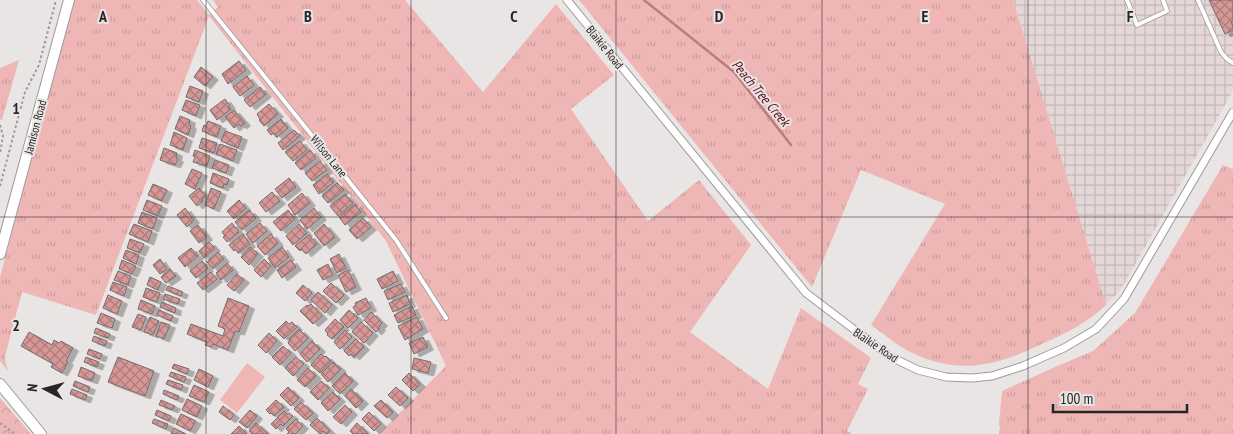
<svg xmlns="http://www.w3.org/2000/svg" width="1233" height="434" font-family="'PT Sans Narrow',sans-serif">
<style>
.industrial{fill:url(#industrial-grid)}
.grass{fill:url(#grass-tufts)}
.park{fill:url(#park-crowns)}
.garden{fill:#eeb7b6}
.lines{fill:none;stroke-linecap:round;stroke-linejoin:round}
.stream{stroke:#bc7e7d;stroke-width:2.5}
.building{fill:url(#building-cross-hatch);stroke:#726e6e;filter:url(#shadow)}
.lane-casing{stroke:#9e9a9a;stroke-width:5.5}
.street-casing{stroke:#9e9a9a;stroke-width:9}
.secondary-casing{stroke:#9e9a9a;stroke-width:12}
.path{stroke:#9c9999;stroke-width:2;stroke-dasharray:2.5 2.5;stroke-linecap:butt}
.lane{stroke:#fff;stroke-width:4}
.street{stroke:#fff;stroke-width:7}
.secondary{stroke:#fff;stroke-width:10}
.grid{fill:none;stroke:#272626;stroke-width:1;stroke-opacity:0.55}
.labels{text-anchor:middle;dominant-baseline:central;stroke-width:4;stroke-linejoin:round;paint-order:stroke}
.street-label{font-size:12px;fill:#272626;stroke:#e9e5e4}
.water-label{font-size:14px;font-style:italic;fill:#60141c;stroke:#e9e5e4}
.grid-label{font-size:16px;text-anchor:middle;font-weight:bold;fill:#272626;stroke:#e9e5e4;stroke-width:4;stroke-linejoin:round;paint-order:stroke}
</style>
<defs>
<pattern id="industrial-grid" width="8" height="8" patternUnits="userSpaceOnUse" patternTransform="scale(1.25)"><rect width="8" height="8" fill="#e5d7d7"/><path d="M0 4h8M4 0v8" fill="none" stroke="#c4b8b8"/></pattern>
<pattern id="grass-tufts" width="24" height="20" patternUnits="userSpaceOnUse" patternTransform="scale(1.25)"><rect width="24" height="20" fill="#eeb7b6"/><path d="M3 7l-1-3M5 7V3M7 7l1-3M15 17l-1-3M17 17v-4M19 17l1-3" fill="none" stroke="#cc9d9c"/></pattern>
<pattern id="park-crowns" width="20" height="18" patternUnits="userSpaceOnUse" patternTransform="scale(1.25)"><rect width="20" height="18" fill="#eeb7b6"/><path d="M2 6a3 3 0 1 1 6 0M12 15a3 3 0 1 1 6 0" fill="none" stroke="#cc9d9c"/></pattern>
<pattern id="building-cross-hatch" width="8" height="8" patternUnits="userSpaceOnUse" patternTransform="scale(1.25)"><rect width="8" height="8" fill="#d79796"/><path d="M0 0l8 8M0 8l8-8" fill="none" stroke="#ae7b7a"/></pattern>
<filter id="shadow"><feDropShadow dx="5.5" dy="3" stdDeviation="0" flood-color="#0004"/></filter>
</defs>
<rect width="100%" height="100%" fill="#e9e5e4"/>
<path class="industrial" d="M1013,0H1233V91L1127,279L1119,292L1106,305Z"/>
<path class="grass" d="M74,0H197L209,15L218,7L213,0H405L483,92L556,4L614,75L571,109L648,221L699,180L751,245L690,332L768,389L801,308L871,358L858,384L868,389L847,431L852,434H379L446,366L386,241L209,16L96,315L22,292L5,356L6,365L9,372L0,361V277Z
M579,0H1013L1106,305C1087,323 1068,332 1044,343C998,365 961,376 912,353C898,346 884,334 871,325L945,204L861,170L812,287Z
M19,60L2,120L0,119V68Z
M1223,165L1233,169V434H999L1000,429L999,422L1000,413L1002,391L1055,367L1093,351L1135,313Z"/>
<path class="park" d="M0,398L31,434H0Z"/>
<path class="garden" d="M247,363L265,377L237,413L220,400Z"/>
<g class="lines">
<path class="stream" d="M644,0L734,72L791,145"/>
</g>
<path class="building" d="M1209,0H1233V22H1231L1233,26V30L1225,34Z
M239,61L246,70L228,84L222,74Z
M201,67L213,77L205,86L194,77Z
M247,76L254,85L240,96L233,87Z
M190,86L203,91L199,102L186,97Z
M260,87L266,94L250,107L244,100Z
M225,99L230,106L228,107L231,109L217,120L210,110Z
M186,100L200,105L196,116L182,110Z
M269,104L278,114L264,126L259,120L260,119L257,114Z
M234,110L245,123L241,126L239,124L234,128L225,117Z
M180,116L190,120L189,125L191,126L188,135L175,129Z
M281,119L288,128L277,137L274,133L271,135L267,130Z
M208,121L221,126L217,137L202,131L204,125L206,126Z
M294,130L300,136L283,150L278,143Z
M225,131L242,137L238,148L221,141Z
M174,132L187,138L183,150L170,145Z
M202,138L217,143L214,153L199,148Z
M300,141L307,150L293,161L285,152Z
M220,144L237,150L233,161L216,154Z
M164,148L177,153L176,158L178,159L175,165L160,160Z
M195,150L210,156L207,166L193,162L195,157L193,156Z
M310,150L316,158L301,170L295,163Z
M215,160L229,165L226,173L212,168Z
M320,161L327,170L312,181L305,173Z
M192,169L202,173L195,189L185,184Z
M213,173L229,179L227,185L224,184L223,188L210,183Z
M327,174L334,182L319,194L313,185Z
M289,178L296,187L282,198L275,189Z
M337,183L344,190L328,203L322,196Z
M153,184L167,190L162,201L148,195Z
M199,188L206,196L202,199L203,201L197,206L189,196Z
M211,188L221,192L214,209L205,205Z
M272,192L280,201L266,212L259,203Z
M302,193L310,203L295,215L288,205Z
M345,194L353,203L338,216L330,206Z
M147,200L162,206L158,216L143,210Z
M239,200L246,208L234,219L227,211Z
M355,204L361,212L345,225L339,217Z
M185,208L194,220L187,227L177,215Z
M314,208L321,217L307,229L300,220Z
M249,210L256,218L242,230L235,222Z
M288,210L295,219L281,231L273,222Z
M142,212L157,218L153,229L138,223Z
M363,218L371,227L357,239L349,230Z
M232,223L239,232L227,242L223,237L225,236L222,232Z
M260,223L267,231L253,243L246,234Z
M134,224L152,231L148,242L129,234Z
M299,224L307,233L293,245L286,236Z
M324,224L335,237L324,246L314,233Z
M198,225L207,237L199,243L190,231Z
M243,234L250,244L238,253L235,249L234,251L229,245Z
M271,234L278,243L265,255L257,246Z
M309,235L317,244L306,254L302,249L300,251L295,246Z
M130,239L144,244L140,253L127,248Z
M209,242L215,248L204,258L199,251Z
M250,247L258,254L249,265L241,257Z
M282,247L289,257L275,268L268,258Z
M191,248L198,256L185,267L178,258Z
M126,250L139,255L136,264L123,258Z
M218,252L224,259L213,269L207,262Z
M339,254L346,268L337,273L330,259Z
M160,259L167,269L160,274L153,265Z
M264,259L271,266L261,277L254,270Z
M122,260L136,266L132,274L119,269Z
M291,260L296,267L282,278L277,270Z
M202,261L208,268L196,278L190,271Z
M227,263L233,270L221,280L216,273Z
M328,264L333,275L323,280L317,270Z
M170,269L176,276L166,283L161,277Z
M348,270L356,287L346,292L338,275Z
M118,271L131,276L128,285L114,280Z
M393,271L398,281L382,289L377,279Z
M211,272L217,279L203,290L197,283Z
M237,274L244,280L234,291L227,285Z
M150,277L161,282L158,290L147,285Z
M113,282L127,287L124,296L110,290Z
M331,283L344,295L336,303L323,291Z
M401,284L405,292L388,300L384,291Z
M303,285L312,293L305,301L296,293Z
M168,286L183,292L181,296L166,290Z
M146,288L160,293L157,302L143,297Z
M318,292L332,305L325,313L311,300Z
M165,294L180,299L178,304L163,299Z
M108,295L122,301L117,314L103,308Z
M407,295L410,304L393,312L389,303Z
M228,298L249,306L239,332L235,331L228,350L213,344L211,347L205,345L207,342L187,334L191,324L223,336L225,329L218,326Z
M366,298L371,308L358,315L353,307L356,305L355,303Z
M141,300L155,306L152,314L138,309Z
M162,302L176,308L175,313L160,307Z
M311,304L322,316L313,324L300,311L307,305L308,306Z
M412,306L416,315L398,323L394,315Z
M159,310L173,316L171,321L157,315Z
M349,310L358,318L348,328L340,320Z
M371,312L382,323L379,326L380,328L376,332L364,320Z
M101,313L115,319L112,328L97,323Z
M138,314L146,317L141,330L132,327Z
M150,317L159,321L153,335L144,332Z
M417,317L423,329L405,340L398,326Z
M335,319L344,327L332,339L327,335L328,334L325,330Z
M286,321L289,324L292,322L297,327L284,339L276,331Z
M161,322L170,325L164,339L156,336Z
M361,322L373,333L364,343L352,332Z
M96,328L110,334L108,338L94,333Z
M299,329L308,338L295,351L288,343L290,340L289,339Z
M345,330L352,337L340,349L334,342Z
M29,332L52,345L54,340L59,343L61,341L73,348L66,361L68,362L62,373L51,367L53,364L21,346Z
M269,333L277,341L266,353L258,345Z
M94,336L107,341L105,346L92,341Z
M423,337L428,347L414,354L409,343Z
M356,339L364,347L354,357L351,354L349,356L344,351Z
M312,341L320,349L307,362L300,354Z
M283,346L291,353L280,365L272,357Z
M89,349L102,354L100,359L87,354Z
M321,354L325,357L326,356L331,361L320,373L311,365Z
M86,357L99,362L97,367L84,362Z
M118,357L154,371L145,396L108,382Z
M296,357L304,364L293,376L285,368Z
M414,358L431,362L428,373L412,369Z
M333,362L341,369L328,382L321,374Z
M174,364L189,369L187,374L172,368Z
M81,367L95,373L92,381L78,376Z
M308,368L316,376L305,387L297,380Z
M199,369L213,376L208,387L194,380Z
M171,372L186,377L184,382L169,376Z
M345,373L353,381L340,394L332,386Z
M409,373L420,384L413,391L402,380Z
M168,380L183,385L181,390L166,384Z
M75,381L90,387L88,392L73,386Z
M321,381L329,388L318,400L310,392Z
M194,385L209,392L204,402L189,396Z
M288,387L299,398L291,406L280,395Z
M396,387L408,398L400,406L388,395Z
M72,389L87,395L85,400L70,394Z
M351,389L363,401L356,408L345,396Z
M164,390L179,396L177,400L163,394Z
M333,392L340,399L328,411L321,403Z
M187,399L202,406L197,417L182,410Z
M161,400L175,406L173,410L159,405Z
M276,400L284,407L274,416L271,413L270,414L266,410Z
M381,400L393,412L387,418L374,406Z
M301,402L313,413L306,420L294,409Z
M345,405L352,412L341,424L333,417Z
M223,406L234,415L230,420L219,412Z
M157,410L171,416L169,421L155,415Z
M250,410L257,416L247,428L239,422Z
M284,411L287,414L289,413L293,416L283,426L280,424L276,429L271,424Z
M369,412L381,424L374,431L362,419Z
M181,414L196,421L190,431L176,424Z
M317,418L330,431L327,434L323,431L320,434L310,425Z
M154,419L168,424L166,429L152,423Z
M296,419L303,426L295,434H287L289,432L286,429Z
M256,423L268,434H252L249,431Z
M357,423L368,434H353L350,431Z
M239,426L246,433L245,434H231Z
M174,428L186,434H171Z"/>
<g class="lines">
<defs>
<path id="lane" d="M203,0L396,240L446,318
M1127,0L1137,25L1167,11L1163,0
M1198,0L1221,52L1227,59L1233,63"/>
<path id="street" d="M567,0L806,293L889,356L918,370L946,377L972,378L992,376L1023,366L1064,348L1096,329L1124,299L1233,112"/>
<path id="secondary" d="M0,254L69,0
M0,384L41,434"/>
</defs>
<use href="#lane" class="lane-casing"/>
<use href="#street" class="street-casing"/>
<use href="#secondary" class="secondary-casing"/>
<path class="path" d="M0,125L3,136L0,154
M0,186L25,92L39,65L56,0
M0,423L15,434"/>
<use href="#lane" class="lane"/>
<use href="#street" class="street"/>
<use href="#secondary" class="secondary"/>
</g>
<path class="grid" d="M206,0V434M411,0V434M616,0V434M822,0V434M1028,0V434M0,217H1233"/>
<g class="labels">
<g class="street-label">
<text transform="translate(605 47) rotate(51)">Blaikie Road</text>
<text transform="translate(35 127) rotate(-75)">Jamison Road</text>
<text transform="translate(329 156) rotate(51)">Wilson Lane</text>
<text transform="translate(876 345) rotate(34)">Blaikie Road</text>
</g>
<g class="water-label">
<text transform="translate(761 93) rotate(50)">Peach Tree Creek</text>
</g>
</g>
<g class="grid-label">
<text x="103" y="22">A</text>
<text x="308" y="22">B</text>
<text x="514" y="22">C</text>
<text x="719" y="22">D</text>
<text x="925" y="22">E</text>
<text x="1130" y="22">F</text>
<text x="16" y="114">1</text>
<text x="16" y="331">2</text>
</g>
<g transform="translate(45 389) rotate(276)" stroke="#e9e5e4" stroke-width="4" paint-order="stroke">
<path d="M0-4L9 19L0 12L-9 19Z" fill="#272626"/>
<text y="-8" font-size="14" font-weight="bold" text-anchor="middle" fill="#272626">N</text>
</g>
<path d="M1053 404v8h134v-8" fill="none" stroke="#272626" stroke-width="2.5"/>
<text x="1060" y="404" font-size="15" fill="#272626" stroke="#e9e5e4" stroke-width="4" paint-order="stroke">100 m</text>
</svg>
